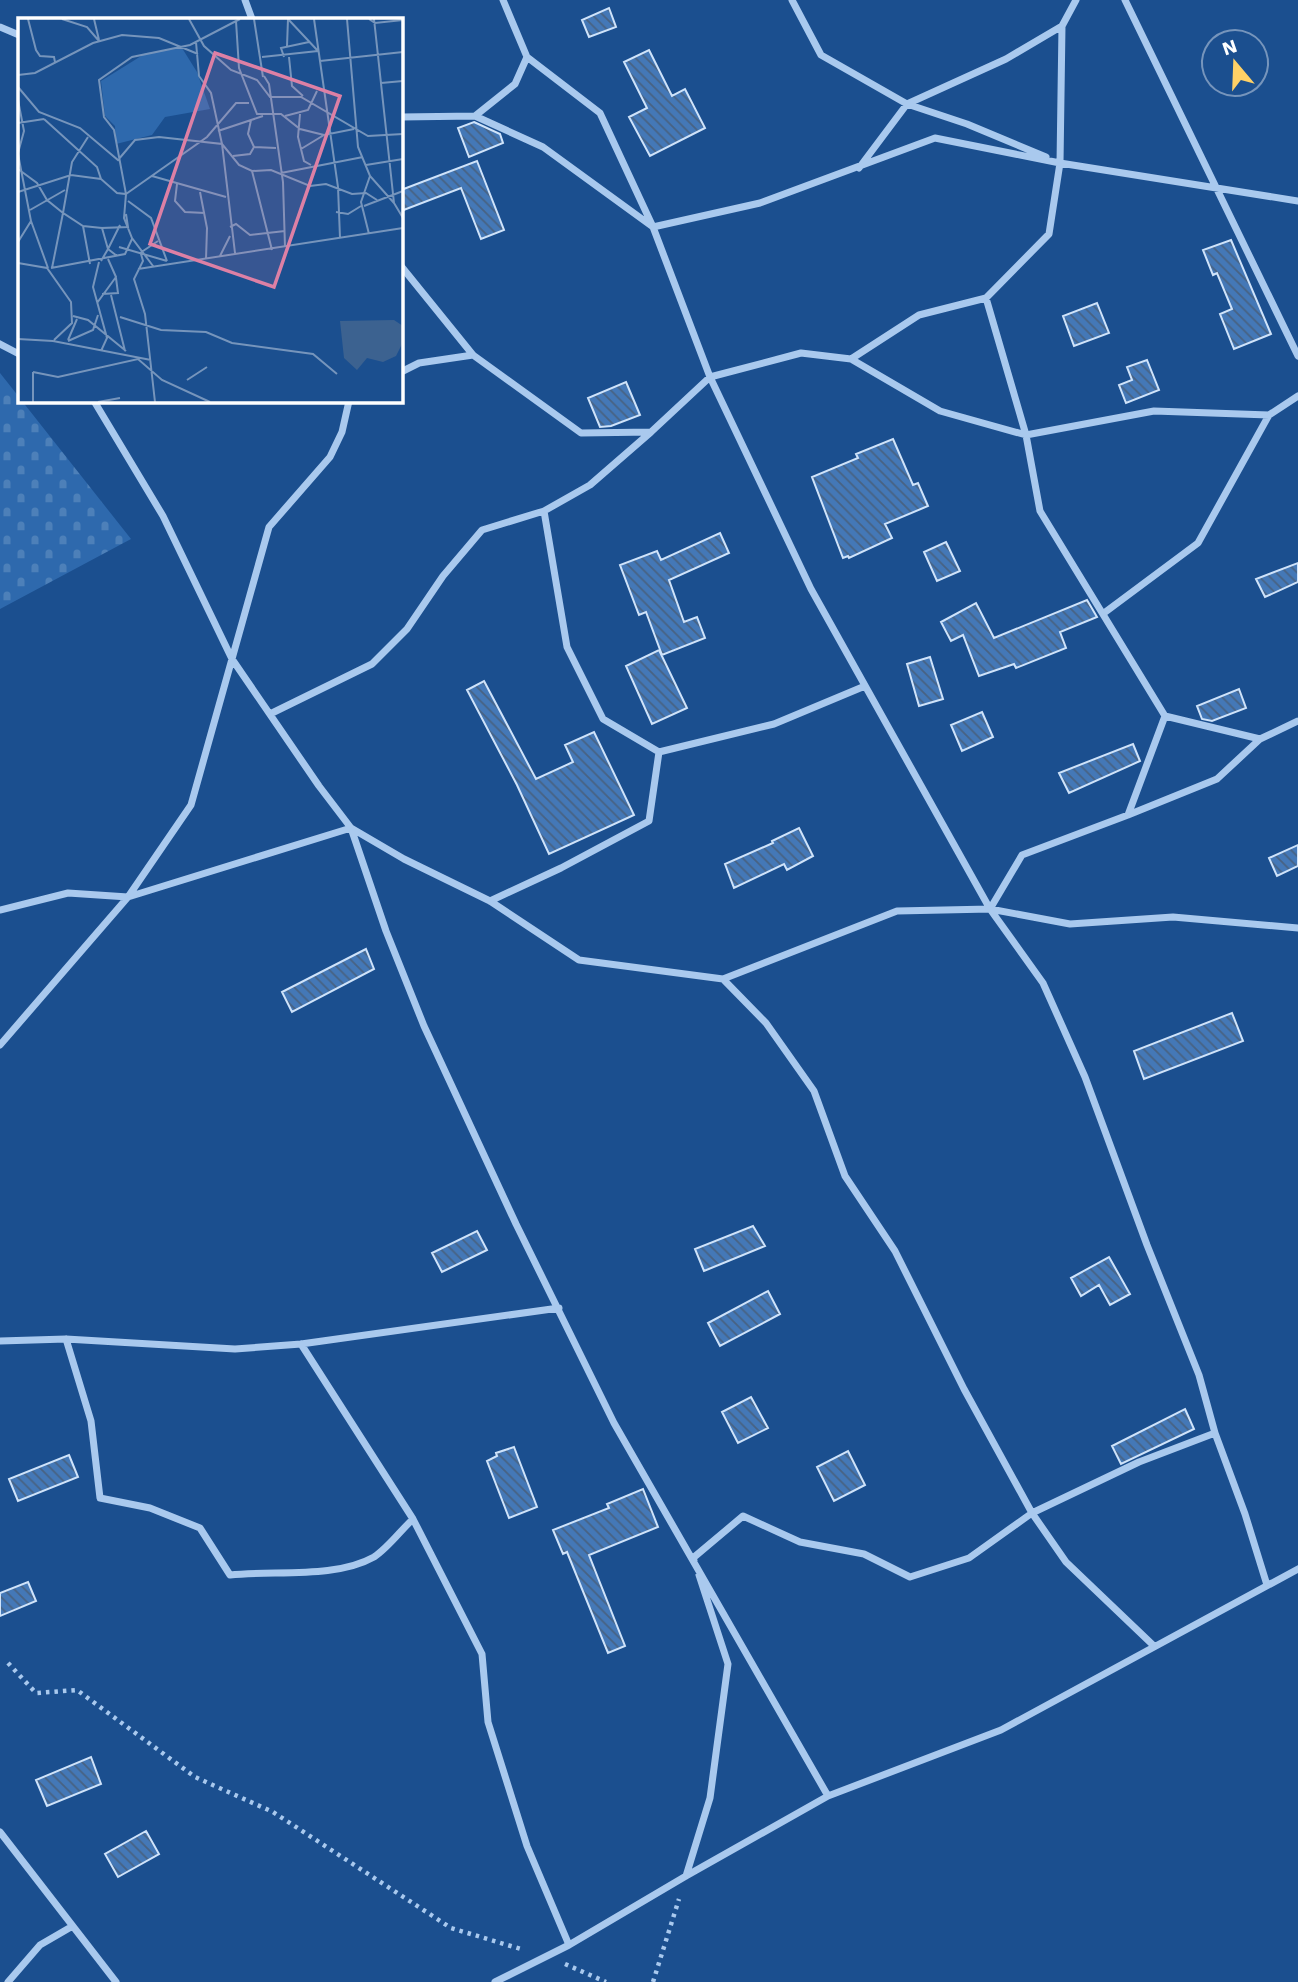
<svg xmlns="http://www.w3.org/2000/svg" width="1298" height="1982" font-family="'Work Sans',sans-serif">
<style>
.cemetery{fill:url(#cemetery-stones)}
.building{fill:url(#building-back-hatch);stroke:#cfe3fa;stroke-width:2}
.lines{fill:none;stroke-linecap:round;stroke-linejoin:round}
.path{stroke:#a9c9ee;stroke-width:4.5;stroke-dasharray:3.5 5;stroke-linecap:butt}
.minor{stroke:#a9c9ee;stroke-width:7}
.inset-road{fill:none;stroke:#7695bc;stroke-width:2}
.view{fill:#dd80a5;fill-opacity:0.15;stroke:#dd80a5;stroke-width:3.5}
.inset-edge{fill:none;stroke:#fff;stroke-width:3.5}
</style>
<defs>
<pattern id="cemetery-stones" width="16" height="16" patternUnits="userSpaceOnUse" patternTransform="scale(1.75)"><rect width="16" height="16" fill="#2e69ad"/><path d="M2 7V4a2 2 0 0 1 4 0v3zM10 15v-3a2 2 0 0 1 4 0v3z" fill="#4d80b9"/></pattern>
<pattern id="building-back-hatch" width="6" height="6" patternUnits="userSpaceOnUse" patternTransform="scale(1.75)"><rect width="6" height="6" fill="#4478b7"/><path d="M-1 5l2 2M0 0l6 6M5-1l2 2" fill="none" stroke="#486282"/></pattern>
</defs>
<rect width="100%" height="100%" fill="#1b4f8f"/>
<path class="cemetery" d="M0,373L19,397V401H22L131,539L0,609Z"/>
<path class="building" d="M609,8L616,27L589,37L582,20Z
M649,50L672,96L685,89L705,128L650,156L629,117L647,108L624,62Z
M474,122L500,134L503,143L469,157L458,128Z
M477,161L504,230L481,239L461,188L401,211V190Z
M1231,240L1271,334L1234,349L1220,314L1232,309L1217,273L1213,275L1203,250Z
M1097,303L1109,333L1074,346L1063,316Z
M1147,360L1159,390L1126,403L1119,385L1132,380L1127,367Z
M626,382L640,415L611,426L600,427L588,398Z
M893,439L913,485L918,483L928,506L885,524L892,538L849,558L848,556L843,558L812,477L858,458L856,454Z
M720,533L729,553L669,580L684,622L697,617L705,638L662,655L646,612L639,615L620,565L657,551L661,560Z
M946,542L960,571L937,581L924,552Z
M1298,563V582L1265,597L1256,579Z
M1087,600L1097,617L1060,632L1066,648L1016,668L1014,664L979,676L963,635L951,641L941,622L976,603L994,638Z
M659,650L687,708L652,724L626,666Z
M930,657L943,699L919,706L907,664Z
M484,681L536,779L573,762L565,745L594,732L634,815L549,854L517,785L467,690Z
M1239,689L1246,708L1212,721L1202,719L1197,706Z
M982,712L993,737L962,751L951,725Z
M1133,744L1140,761L1069,793L1059,773Z
M799,828L813,856L787,870L784,864L734,888L725,864L773,843L772,841Z
M1298,845V866L1277,876L1269,858Z
M366,949L374,969L292,1012L282,992Z
M1232,1013L1243,1041L1144,1079L1134,1051Z
M753,1226L765,1246L704,1271L695,1249Z
M477,1231L487,1250L442,1272L432,1253Z
M1109,1257L1130,1294L1110,1305L1099,1285L1081,1296L1071,1278Z
M768,1291L780,1314L720,1346L708,1323Z
M751,1397L768,1428L738,1443L722,1412Z
M1185,1409L1194,1429L1121,1464L1112,1446Z
M514,1447L537,1507L509,1518L487,1461L497,1456L496,1453Z
M848,1451L865,1485L834,1501L817,1467Z
M69,1455L78,1477L18,1501L9,1479Z
M643,1489L658,1527L589,1555L625,1646L608,1653L567,1552L563,1554L553,1530L609,1508L607,1504Z
M28,1582L36,1601L0,1616V1593Z
M91,1757L101,1784L47,1806L36,1780Z
M146,1831L159,1854L118,1877L105,1854Z"/>
<g class="lines">
<path class="path" d="M8,1663L36,1693L77,1690L195,1777L273,1812L451,1928L524,1950
M565,1964L606,1982
M653,1982L679,1899"/>
<path class="minor" d="M245,0L252,19
M792,0L821,55L907,104L967,124L1046,157
M1125,0L1298,356
M0,27L19,35
M527,57L600,113L653,227L710,377L811,589L990,909L1043,983L1085,1077L1147,1245L1199,1375L1215,1433L1245,1514L1267,1585
M475,116L515,84L527,57L503,0
M401,117L475,116L543,147L653,227L760,203L935,138L1060,163L1298,201
M859,168L907,104L1006,59L1062,26L1076,0
M401,266L473,355L581,433L651,432L710,377L801,353L851,359L940,411L1026,435L1154,411L1269,415L1298,396
M986,298L1026,435L1040,511L1165,716L1260,739
M0,344L19,354
M851,359L919,315L986,298L1049,234L1060,163L1062,26
M401,372L419,363L473,355
M94,401L163,516L232,659L319,786L351,828L404,859L490,901L579,960L723,979L897,911L990,909L1070,924L1173,917L1298,928
M544,511L567,647L603,719L659,752L774,724L865,686
M1104,613L1198,543L1269,415
M270,714L372,664L407,629L443,576L482,530L544,511L590,485L651,432
M1128,815L1165,716
M490,901L561,868L649,821L659,752
M990,909L1022,855L1128,815L1217,779L1260,739L1298,721
M0,910L68,893L128,897L351,828L386,931L424,1026L516,1224L614,1423L828,1796
M723,979L766,1023L814,1091L845,1176L895,1251L964,1389L1032,1513L1066,1562L1154,1646
M0,1045L128,897L191,805L269,527L330,457L342,432L349,401
M66,1339L91,1421L100,1498L150,1508L200,1528L230,1575C274,1570 335,1579 374,1557C388,1548 401,1530 413,1519
M0,1341L66,1339L235,1349L301,1344L559,1308
M301,1344L413,1519L482,1654L488,1722L527,1846L569,1945
M694,1560L693,1558L743,1516L800,1542L864,1554L910,1577L969,1558L1032,1513L1139,1462L1215,1433
M0,1832L116,1982
M686,1876L710,1798L728,1664L699,1575
M8,1982L40,1945L71,1927
M495,1982L569,1945L686,1876L828,1796L1001,1730L1298,1569"/>
</g>
<g transform="translate(18 18)">
<rect width="385" height="385" fill="#1b4f8f"/>
<path d="M164,30L179,54L192,91L147,99L134,117L98,126L97,108L87,98L83,63L128,35Z" fill="#2e69ad"/>
<path d="M376,302L385,308V324L378,338L365,344L349,340L339,352L326,340L322,303Z" fill="#3c6290"/>
<path class="inset-road" d="M10,1L18,32L22,38L36,39L37,44M44,1L69,9L81,23M76,1L81,22M171,1L186,28L213,52L239,62L252,79H283L350,118L385,116M236,1L245,59M270,1L300,33M296,1L320,169L322,220M329,1L340,129L352,158L376,185M351,1L357,5L385,2M356,1L376,185L385,200M218,3L221,50L239,96H263L282,111L306,117L336,111M178,24L181,58L193,75L204,126L221,147L234,153L253,152L292,168L308,166L334,176L348,175L359,182M269,28L270,1M244,39L300,33M266,39L263,30L291,24M271,39L274,68L285,78M302,43L385,34M0,57L17,55L75,25L104,17L141,20L180,36M246,58L251,66L265,164L267,229M363,65L385,63M0,69L21,94L62,110L100,142L117,122L141,119L204,126L217,235M0,82L6,113L0,135M282,96L280,119L286,143L293,147M267,98L290,92L299,73M26,101L79,149L83,161L99,175L108,176L96,112L86,99L81,62L114,39L172,27L222,1M233,102L230,116L236,129L258,130M0,105L26,101M200,113L245,98M283,131L306,117M0,136L13,203L0,224M215,138L232,136L236,129M348,147L385,141M0,151L19,165L29,182L45,195M234,153L254,232M263,155L345,139M134,158L208,179M159,166L157,183L167,194L187,195M0,174L53,157L83,161M182,174L189,210L188,241M110,183L133,200L149,243M346,188L385,173M12,192L47,172M318,194L330,196L343,188M45,195L54,144L70,119M13,203L30,250M65,208L72,246M212,209L218,206L232,217L267,213M351,216L343,184L352,158M101,229L149,243M122,235L140,223M123,236L125,243L116,261L127,296L137,384M99,238L90,231L102,207M202,238L212,218M83,243L90,231L84,210L110,209L108,196M81,244L75,269L89,320L83,333M0,245L29,250L53,284L54,305L36,322M135,248L114,220L106,200L108,176L189,119L218,85H231M33,250L107,236L114,221M34,250L45,195L65,208L84,210M120,251L385,210M84,276L100,275L98,260M93,277L107,333M79,285L98,259L90,241M55,298L70,302L108,333M102,299L143,312L188,314L214,325L295,336L319,356M0,321L35,323L133,342M50,322L59,301M50,323L75,312L80,297M15,354L40,359L120,341L144,362L192,384M169,362L189,349M15,384V354M80,384L102,380"/>
<path class="view" d="M197,35L322,78L256,269L132,226Z"/>
<rect width="385" height="385" class="inset-edge"/>
</g>
<g transform="translate(1235 63) rotate(341)"><circle r="33" fill="#1b4f8f" stroke="#7695bc" stroke-width="2"/>
<path d="M0-5L12 26L0 18L-12 26Z" fill="#ffd166"/>
<text y="-10" font-size="19" font-weight="bold" text-anchor="middle" fill="#ffffff">N</text>
</g>
</svg>
